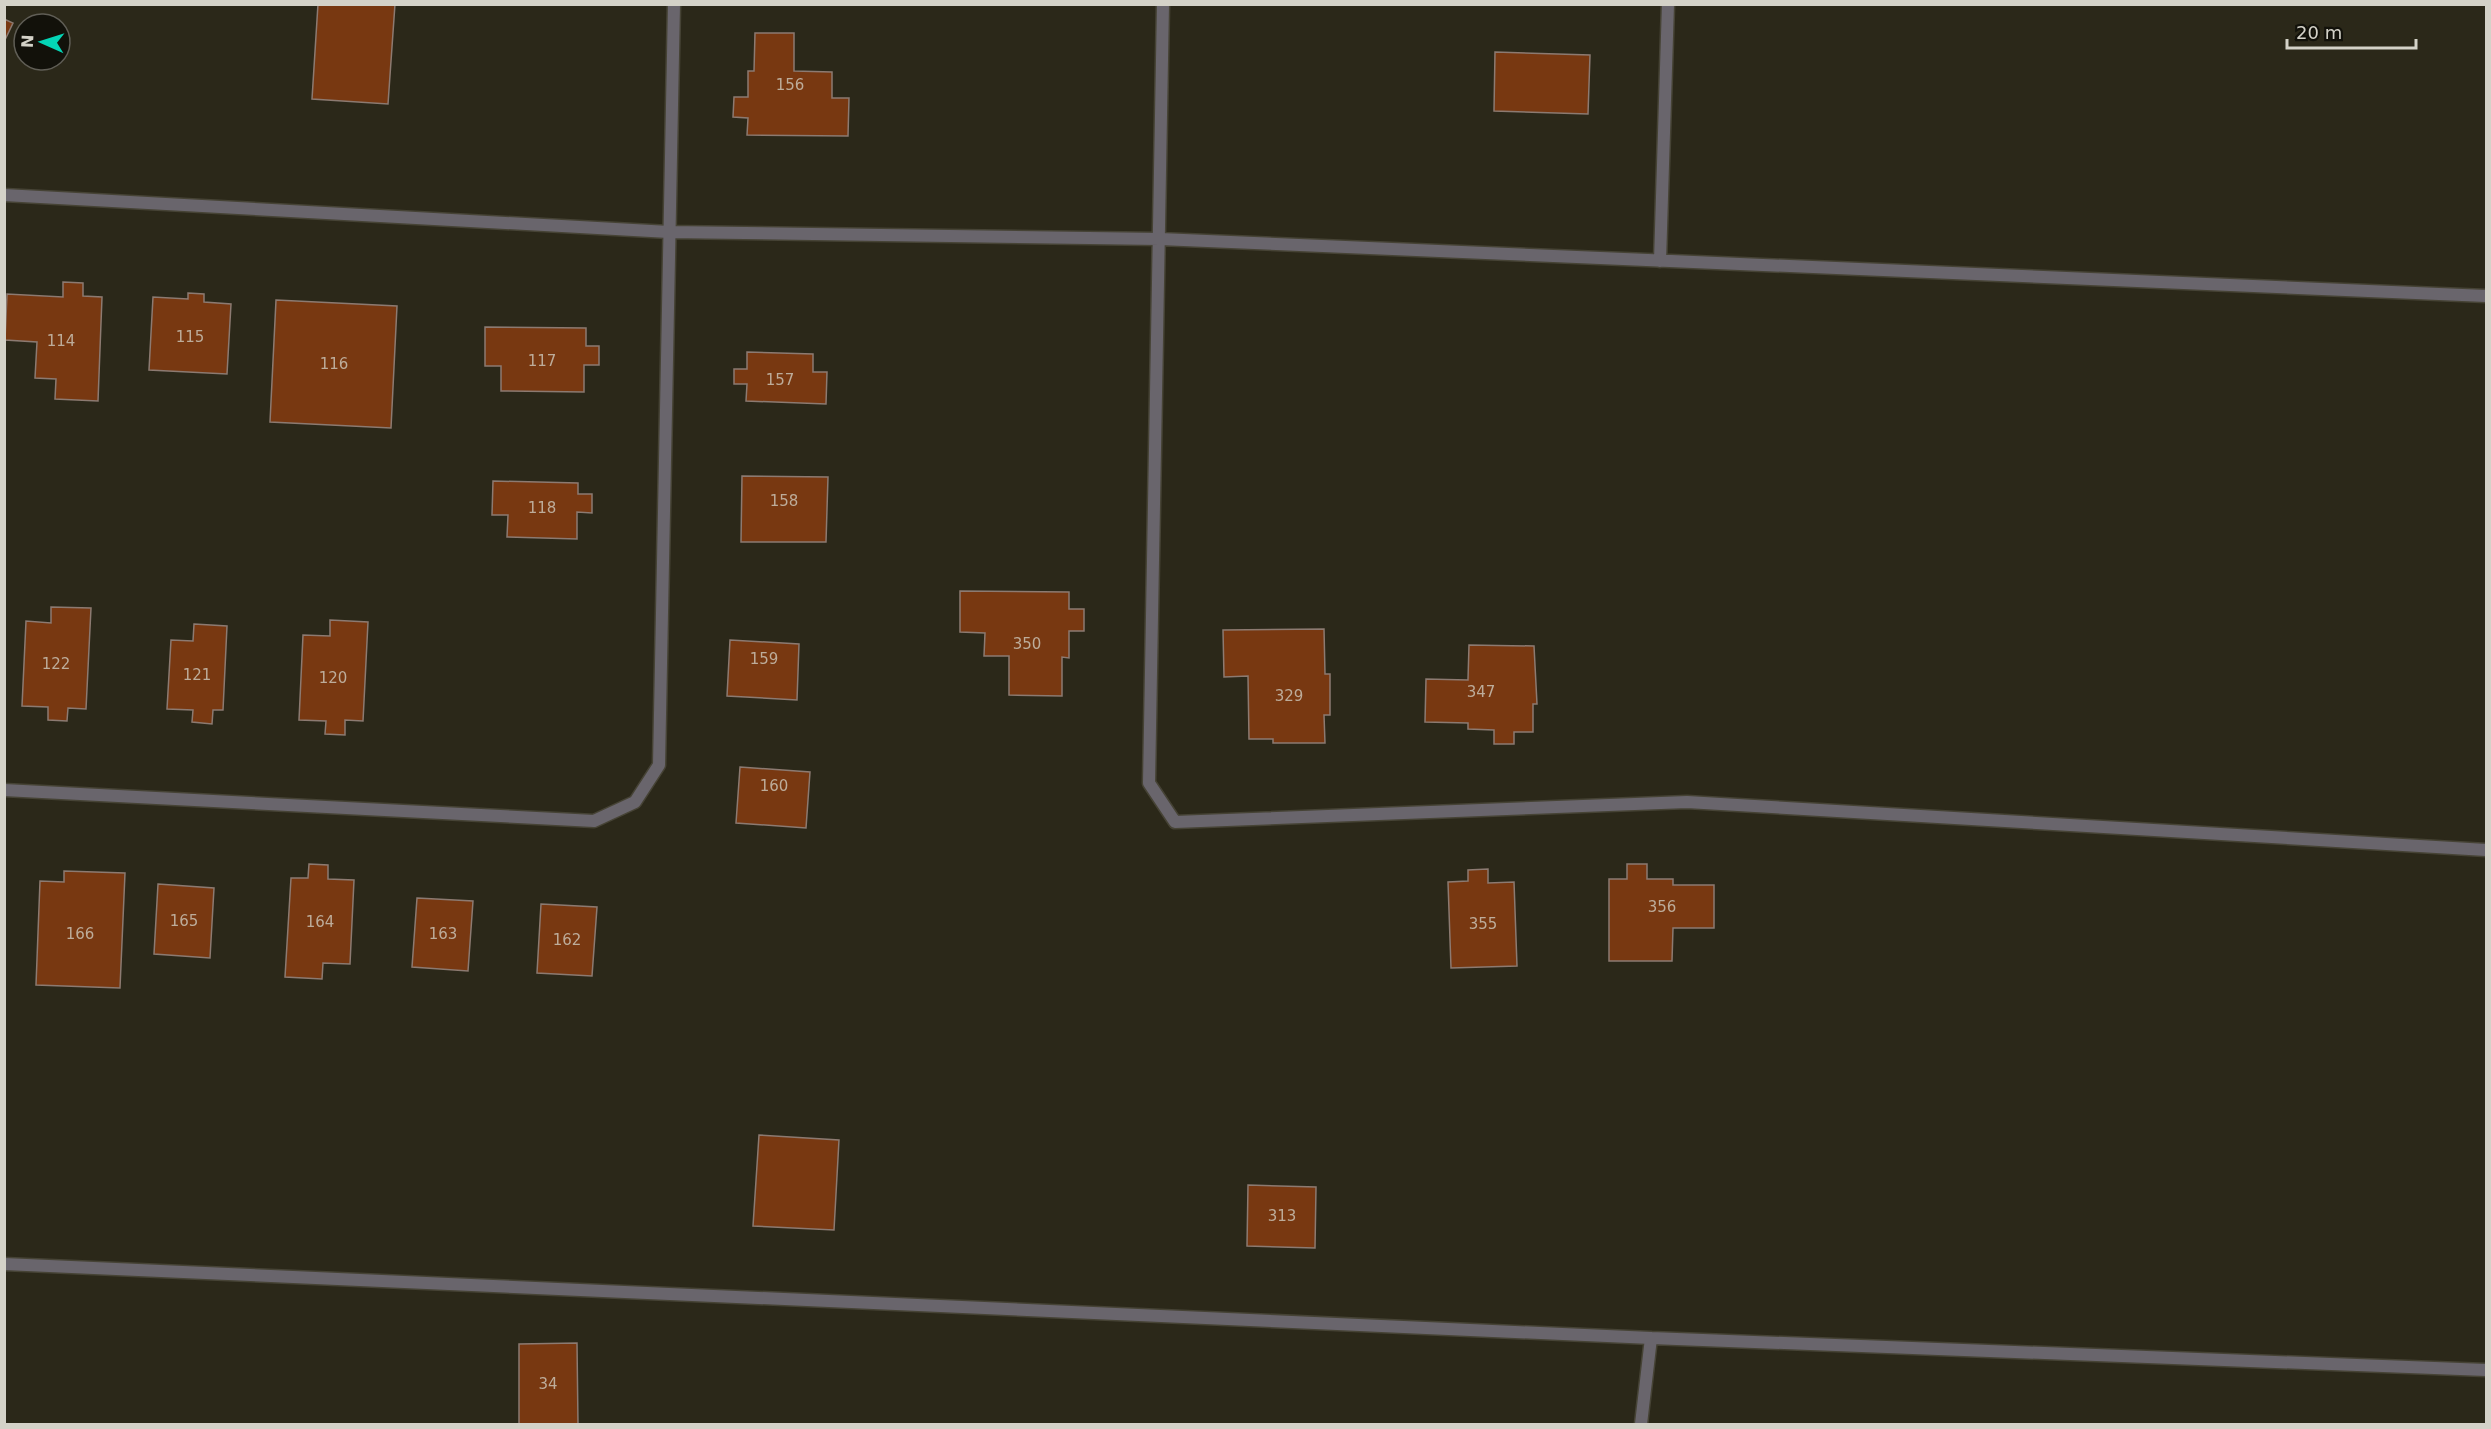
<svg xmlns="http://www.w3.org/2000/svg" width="2491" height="1429" font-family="'DejaVu Sans',sans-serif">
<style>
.building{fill:#783811;stroke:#8c7a71;stroke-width:1.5}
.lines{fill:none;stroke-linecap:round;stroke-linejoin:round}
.service-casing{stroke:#464335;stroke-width:15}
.service{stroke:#69656c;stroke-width:12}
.labels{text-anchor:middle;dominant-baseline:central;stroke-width:6;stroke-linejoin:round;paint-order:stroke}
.number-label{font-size:15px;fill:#bdac9a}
</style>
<rect width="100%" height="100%" fill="#2b2819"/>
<path class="building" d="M318,4H395L388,104L312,99Z
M4,19L13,23L4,42Z
M755,33H794V71L832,72V98H849L848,136L747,135L748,118L733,117L734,97H748V71H754Z
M1495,52L1590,55L1588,114L1494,111Z
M63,282L83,283V296L102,297L98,401L55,399L56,379L35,378L37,342L5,340L7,294L63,297Z
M188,293L204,294V302L231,304L227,374L149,370L153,297L188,299Z
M276,300L397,306L391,428L270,422Z
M485,327L586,328V346H599V365H584V392L501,391V366H485Z
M747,352L813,354V372H827L826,404L746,401L747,384H734V369H747Z
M742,476L828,477L826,542H741Z
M493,481L578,483V494H592V513L577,512V539L507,537L508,515H492Z
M960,591L1069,592V609H1084V631H1069V658L1062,657V696L1009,695V656H984L985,633L960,632Z
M51,607L91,608L86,709L68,708L67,721L48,720V707L22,706L26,621L51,623Z
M330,620L368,622L363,721L345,720V735L325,734L326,721L299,720L303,635L330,636Z
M194,624L227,626L223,710H213L212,724L192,722L193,710L167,709L171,640L193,641Z
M1324,629L1325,674H1330V715H1324L1325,743H1273V739H1249L1248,676L1224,677L1223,630Z
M730,640L799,644L797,700L727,696Z
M1469,645L1534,646L1537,704H1533V732H1514V744H1494V730L1468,729V723L1425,722L1426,679L1468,680Z
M740,767L810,772L806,828L736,823Z
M309,864L328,865V879L354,880L350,964L323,963L322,979L285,977L291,878H308Z
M1627,864H1647V879H1673V885H1714V928H1673L1672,961H1609V879H1627Z
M1488,869V883L1514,882L1517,966L1451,968L1448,882L1468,881V870Z
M64,871L125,873L120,988L36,985L40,881L64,882Z
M158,884L214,888L210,958L154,954Z
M417,898L473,901L468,971L412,967Z
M541,904L597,907L592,976L537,973Z
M759,1135L839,1140L834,1230L753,1226Z
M1248,1185L1316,1187L1315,1248L1247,1246Z
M577,1343L578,1424H519V1344Z"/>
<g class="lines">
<defs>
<path id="service" d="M1163,4L1149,783L1175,822L1687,802L2486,850
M4,195L669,232L1160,239L2486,296
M1660,261L1668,4
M4,790L594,821L635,802L659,765L674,4
M4,1264L1651,1338L2486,1370
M1641,1424L1651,1338"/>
</defs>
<use href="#service" class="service-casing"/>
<use href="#service" class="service"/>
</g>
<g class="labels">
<g class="number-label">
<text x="790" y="85">156</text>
<text x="190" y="337">115</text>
<text x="61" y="341">114</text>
<text x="542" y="361">117</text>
<text x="334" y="364">116</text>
<text x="780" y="380">157</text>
<text x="784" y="501">158</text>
<text x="542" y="508">118</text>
<text x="1027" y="644">350</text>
<text x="764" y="659">159</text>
<text x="56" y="664">122</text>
<text x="197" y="675">121</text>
<text x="333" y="678">120</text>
<text x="1481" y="692">347</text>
<text x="1289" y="696">329</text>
<text x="774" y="786">160</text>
<text x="1662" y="907">356</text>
<text x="184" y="921">165</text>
<text x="320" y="922">164</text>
<text x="1483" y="924">355</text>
<text x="80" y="934">166</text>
<text x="443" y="934">163</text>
<text x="567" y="940">162</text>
<text x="1282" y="1216">313</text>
<text x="548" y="1384">34</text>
</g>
</g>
<rect width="2491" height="1429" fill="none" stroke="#d4d2c8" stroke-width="12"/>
<g transform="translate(42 42) rotate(273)"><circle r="28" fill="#12110a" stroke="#605e56" stroke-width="1.5"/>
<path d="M0-4.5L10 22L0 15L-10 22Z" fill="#04d5b6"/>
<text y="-9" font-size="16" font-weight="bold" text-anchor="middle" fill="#d4d2c8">N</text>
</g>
<path d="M2287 39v9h129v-9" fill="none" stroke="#d4d2c8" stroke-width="3"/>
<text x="2296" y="39" font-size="18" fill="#d4d2c8" stroke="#12110a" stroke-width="4.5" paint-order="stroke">20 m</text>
</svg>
